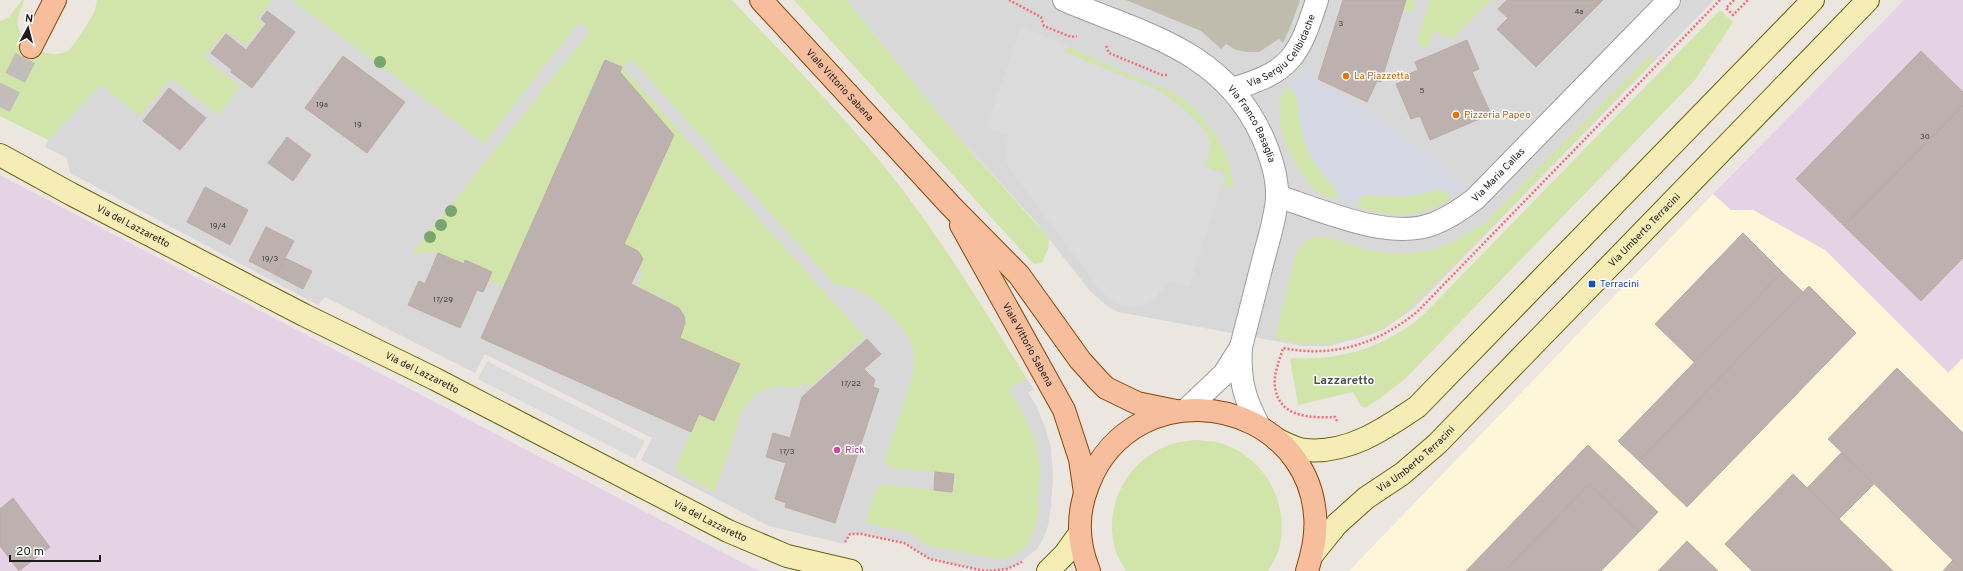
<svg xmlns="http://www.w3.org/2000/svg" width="1963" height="571" font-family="Overpass,sans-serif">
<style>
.residential{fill:#d9d8d8}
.industrial{fill:#e5d3e5}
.education{fill:#fdf6d9}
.construction{fill:#c0bcad}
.grass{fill:#d1e4a9}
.parking{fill:#dbdbdb}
.plaza{fill:#d5d8e2}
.building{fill:#bcb1ae;stroke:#bdaaa4}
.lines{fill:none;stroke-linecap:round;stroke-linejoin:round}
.primary-tunnel{stroke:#c2bdb9;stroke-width:22;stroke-dasharray:22 11;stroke-linecap:butt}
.street-casing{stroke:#9c9c9c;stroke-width:24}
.secondary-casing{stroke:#69620a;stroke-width:24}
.primary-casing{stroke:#8a4708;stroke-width:24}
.path{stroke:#f16d78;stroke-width:2.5;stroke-dasharray:2 2;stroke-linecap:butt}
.street{stroke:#fff;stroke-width:22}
.secondary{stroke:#f5ecb6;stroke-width:22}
.primary{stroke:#f6be9c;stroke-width:22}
.tree{fill:#79a66f}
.food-dot{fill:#e8710a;stroke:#fff;stroke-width:1.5}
.transit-dot{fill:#1a4fb4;stroke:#fff;stroke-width:1.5}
.hotel-dot{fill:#d1479c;stroke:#fff;stroke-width:1.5}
.labels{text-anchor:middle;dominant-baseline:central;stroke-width:3;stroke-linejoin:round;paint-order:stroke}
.number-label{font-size:8px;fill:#434040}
.street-label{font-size:10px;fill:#1b1b1b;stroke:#fff}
.food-label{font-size:10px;fill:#c56008;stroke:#fff;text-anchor:start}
.transit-label{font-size:10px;fill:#164399;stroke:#fff;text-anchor:start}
.hotel-label{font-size:10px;fill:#b23c85;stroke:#fff;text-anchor:start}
.quarter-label{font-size:12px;font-weight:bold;fill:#4e4e4e;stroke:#fff}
</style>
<rect width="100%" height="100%" fill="#ece6e1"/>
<path class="residential" d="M202,0H675L1008,388L1027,379L1034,389L1028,393L1036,405L1045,427L1051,448L1053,477L1051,507L1048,526L1043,539L1037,549L1018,564L1007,569L989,571L930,559L905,543L861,534H850L844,544L769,526L641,460L652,438L485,354L475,373L325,297L318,305L70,173L67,158L45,147L48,140L101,85Z
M846,0H1714L1415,307L1384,329L1369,335L1329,346H1302L1118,312L1107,306L1090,291L1035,221L952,130Z"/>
<path class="industrial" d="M1904,0H1963V358L1949,373L1825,250L1753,210H1731L1713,194Z
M0,175L751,567L760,571H0Z"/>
<path class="education" d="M1713,194L1731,210H1753L1825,250L1948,373L1963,358V571H1349Z"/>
<path class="construction" d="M1126,0H1300L1291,26L1283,43L1279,39L1259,52H1247L1236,50L1226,44L1221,49L1201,31Z"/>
<path class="grass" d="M22,0H24C22,8 16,18 18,26C22,46 51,62 69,50C74,46 91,19 94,12C96,8 96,4 97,0H272L257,20L263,25L246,46L226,31L204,57L240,87L218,115L171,78L140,116L101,85L48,140L0,116V21L8,18Z
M292,0H732C787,59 845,116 895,180C944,243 985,311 1027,379L1008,389C1024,414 1039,440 1040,471C1040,482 1038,494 1037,505L1039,507C1036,532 1027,561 996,559L927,545L909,532L865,523L876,490L878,486L887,485L953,492L954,474L892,468L889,467L885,461C891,430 919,378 913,349C910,335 899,325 889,314C874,297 858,287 835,285L631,59L622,67L865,337L809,387L804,383L798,388C775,384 756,388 743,409L715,492L674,471L699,414L714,421L739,365L680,338C695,303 661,298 637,287L643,271L638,269L643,259L638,251L624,244L674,135L620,72L622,67L604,60L503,287L488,280L491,272L465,261L464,264L432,252L412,254L590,31L579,22L484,143Z
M794,0H846L952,130L1049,238L1048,249L1042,263L1034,264L1030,260Z
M1406,0H1416L1412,12L1403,9Z
M1430,0H1491L1453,38L1433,32L1427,48L1423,49L1417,40Z
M1720,10L1733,22L1695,80L1405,379L1379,399L1365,408L1361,406L1353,392L1298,405L1290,359L1293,358C1341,361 1385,347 1422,316Z
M1067,46L1107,65L1172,92L1189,103L1199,114L1218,139L1229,162L1234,187L1222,185L1226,174L1205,167C1207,160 1211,151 1210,143C1208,124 1171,97 1155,89L1067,53L1066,50Z
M1650,55L1655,59L1459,260L1399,318L1383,328L1368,334L1329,344H1303L1275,338L1295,257C1297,250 1303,241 1310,239C1327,232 1350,246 1367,250C1382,253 1397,254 1413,253C1440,251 1464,237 1486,222Z
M1287,87L1296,93L1297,97C1299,107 1299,118 1301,128C1305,154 1320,170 1336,190L1337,194L1335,199C1306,196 1281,141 1279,116C1278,105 1281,95 1287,87Z
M1435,189L1446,191L1451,197L1450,199C1422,218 1389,218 1358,207V199L1366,195L1406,197Z
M1196,440C1205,441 1215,441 1223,444C1267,459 1290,505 1279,549C1277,556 1272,564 1268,571H1126C1123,565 1118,558 1116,552C1102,508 1126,461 1169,445C1177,442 1187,441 1196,440Z"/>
<path class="parking" d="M1021,26L1067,46L1066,50L1067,53L1162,92L1186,111L1207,133L1211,147L1205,167L1226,175L1189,287L1168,281L1155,299L1145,305L1133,307L1120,305L1112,301L1098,287L1010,169L1004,156L1008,135L986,128Z
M487,361L645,441L635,459L478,379Z"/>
<path class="plaza" d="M1308,70L1313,73V78L1354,103L1436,160L1462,188L1451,197L1446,191L1441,189L1406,197L1366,195L1358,199L1357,204L1336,198L1337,194L1336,190L1318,168L1306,148L1301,130L1297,97L1289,87Z"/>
<path class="building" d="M1343,0H1406L1381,82L1377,81L1367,102L1318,79Z
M1507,0H1603L1536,67L1497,29L1508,18L1498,9Z
M267,11L295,32L252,88L231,72L232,70L211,53L226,34L246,50L266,24L261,19Z
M1467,40L1479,69L1472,72L1491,114L1430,140L1420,116L1411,119L1396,84L1404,81L1402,77L1418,70L1415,62Z
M1921,51L1963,92V105L1844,226L1796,179Z
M343,56L405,102L367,153L305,108Z
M605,60L622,67L620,72L674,135L624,244L638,251L643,259L631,284L679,308L684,316L685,323L680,338L740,364L714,421L699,414L691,432L481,338Z
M169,88L206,118L180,150L143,121Z
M1963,105V258L1921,301L1844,226Z
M287,137L311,155L293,181L268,163Z
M205,187L248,210L230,245L187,222Z
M266,227L294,241L276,275L249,261Z
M1743,233L1782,272L1694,362L1655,324Z
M438,253L464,264L465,260L492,272L483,292L477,290L460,328L408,305L419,281L425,284Z
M285,258L312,271L303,289L276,275Z
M1782,272L1803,292L1639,461L1618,441Z
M1809,286L1856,333L1687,507L1639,461Z
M867,339L881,354L864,369L875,380L873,387L879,389L835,523L785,507L786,503L775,499L786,463L766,457L773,433L790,438L802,397Z
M1897,368L1963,433V570L1828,439Z
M1588,445L1658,512L1639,532L1589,484L1505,571H1466Z
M1842,452L1874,484L1839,519L1807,488Z
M935,472L954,474L952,492L934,490Z
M1793,474L1807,488L1893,571H1752L1725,544Z
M1589,484L1639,532L1601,571H1505Z
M13,498L50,547L19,571L0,546V509Z
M1687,541L1718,571H1658Z
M1953,560L1963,571H1943Z"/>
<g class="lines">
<path class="primary-tunnel" d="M0,107L31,47"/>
<defs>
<g id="street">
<path id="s1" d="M1064,0C1143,34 1222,49 1262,136C1270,154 1278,176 1277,197C1276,216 1270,235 1265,253C1257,284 1249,315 1241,347C1239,379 1244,398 1259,426"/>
<path id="s2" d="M1232,89C1291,72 1299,56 1317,0"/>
<path id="s3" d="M1277,196C1321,210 1389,241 1433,224C1449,218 1462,209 1475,199L1669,0"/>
<path d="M1187,409L1224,374L1241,347"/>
</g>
<g id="secondary">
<path id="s4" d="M0,155L71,194L304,315L435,379L728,531L787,556L851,571"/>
<path d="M1276,439C1285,443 1295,449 1305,450C1348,454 1383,430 1417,407L1813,0"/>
<path id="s5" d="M1312,555L1337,524L1366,498L1402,474L1437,444L1868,0"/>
<path d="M1048,571L1065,554L1080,533"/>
</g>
<g id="primary">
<path id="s6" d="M761,0L950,205L1019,275L1080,360L1098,380L1106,388L1137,403L1176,411"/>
<path d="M31,47L55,0"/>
<path id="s7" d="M961,225L1064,410L1080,459L1085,493"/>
<path d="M1089,571C1077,542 1077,511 1089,483C1099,457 1118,436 1142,423C1214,386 1309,431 1315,515C1317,534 1313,552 1307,571"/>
</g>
</defs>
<use href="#street" class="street-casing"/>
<use href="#secondary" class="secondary-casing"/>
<use href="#primary" class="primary-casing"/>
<path class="path" d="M1009,0L1041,17L1044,26L1071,37L1077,36
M1734,0L1726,8L1733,15L1748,0
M1106,46L1109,53L1162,75H1168
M1337,421L1335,417C1312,418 1279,418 1275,387C1273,375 1280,359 1283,348C1334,358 1378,344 1418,311L1720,0
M845,542L850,534H861L904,543L930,559L980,570L989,571L1007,569L1024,561"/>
<use href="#street" class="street"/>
<use href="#secondary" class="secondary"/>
<use href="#primary" class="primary"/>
</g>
<g class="tree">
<circle cx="380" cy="62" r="6"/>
<circle cx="451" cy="211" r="6"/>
<circle cx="441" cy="225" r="6"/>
<circle cx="430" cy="237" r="6"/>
</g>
<g class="food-dot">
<circle cx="1346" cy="76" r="4"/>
<circle cx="1456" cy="115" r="4"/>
</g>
<rect class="transit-dot" x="1588" y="280" width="8" height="8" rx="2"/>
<circle class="hotel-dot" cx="837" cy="450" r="4"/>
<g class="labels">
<g class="number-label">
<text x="1579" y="12">4a</text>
<text x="1341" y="24">3</text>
<text x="1422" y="91">5</text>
<text x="322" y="105">19a</text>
<text x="358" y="125">19</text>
<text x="1925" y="137">30</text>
<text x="218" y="226">19/4</text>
<text x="270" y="259">19/3</text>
<text x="443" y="300">17/29</text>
<text x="851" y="384">17/22</text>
<text x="787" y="452">17/3</text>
</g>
<g class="street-label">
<text stroke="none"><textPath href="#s2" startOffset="66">Via Sergiu Celibidache</textPath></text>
<text stroke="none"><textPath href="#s6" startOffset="116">Viale Vittorio Sabena</textPath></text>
<text stroke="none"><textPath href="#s1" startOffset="232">Via Franco Basaglia</textPath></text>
<text stroke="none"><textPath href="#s3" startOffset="244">Via Maria Callas</textPath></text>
<text stroke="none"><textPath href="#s4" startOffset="151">Via del Lazzaretto</textPath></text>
<text stroke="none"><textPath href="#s5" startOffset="466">Via Umberto Terracini</textPath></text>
<text stroke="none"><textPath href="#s7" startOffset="137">Viale Vittorio Sabena</textPath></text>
<text stroke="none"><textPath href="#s4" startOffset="475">Via del Lazzaretto</textPath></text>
<text stroke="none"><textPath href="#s5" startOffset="142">Via Umberto Terracini</textPath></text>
<text stroke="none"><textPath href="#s4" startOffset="799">Via del Lazzaretto</textPath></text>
</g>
<g class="food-label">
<text x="1354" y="76">La Piazzetta</text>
<text x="1464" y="115">Pizzeria Papeo</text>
</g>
<g class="transit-label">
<text x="1600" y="284">Terracini</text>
</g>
<g class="hotel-label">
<text x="845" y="450">Rick</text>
</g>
<g class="quarter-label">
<text x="1344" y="381">Lazzaretto</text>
</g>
</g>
<g transform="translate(28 28) rotate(7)" stroke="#ffffff" stroke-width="3" paint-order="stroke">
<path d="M0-3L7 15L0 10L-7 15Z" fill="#1b1b1b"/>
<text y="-6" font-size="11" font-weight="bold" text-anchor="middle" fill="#1b1b1b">N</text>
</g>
<path d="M10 555v6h90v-6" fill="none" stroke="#1b1b1b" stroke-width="2"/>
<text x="16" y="555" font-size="12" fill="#1b1b1b" stroke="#ffffff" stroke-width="3" paint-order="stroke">20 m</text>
</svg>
